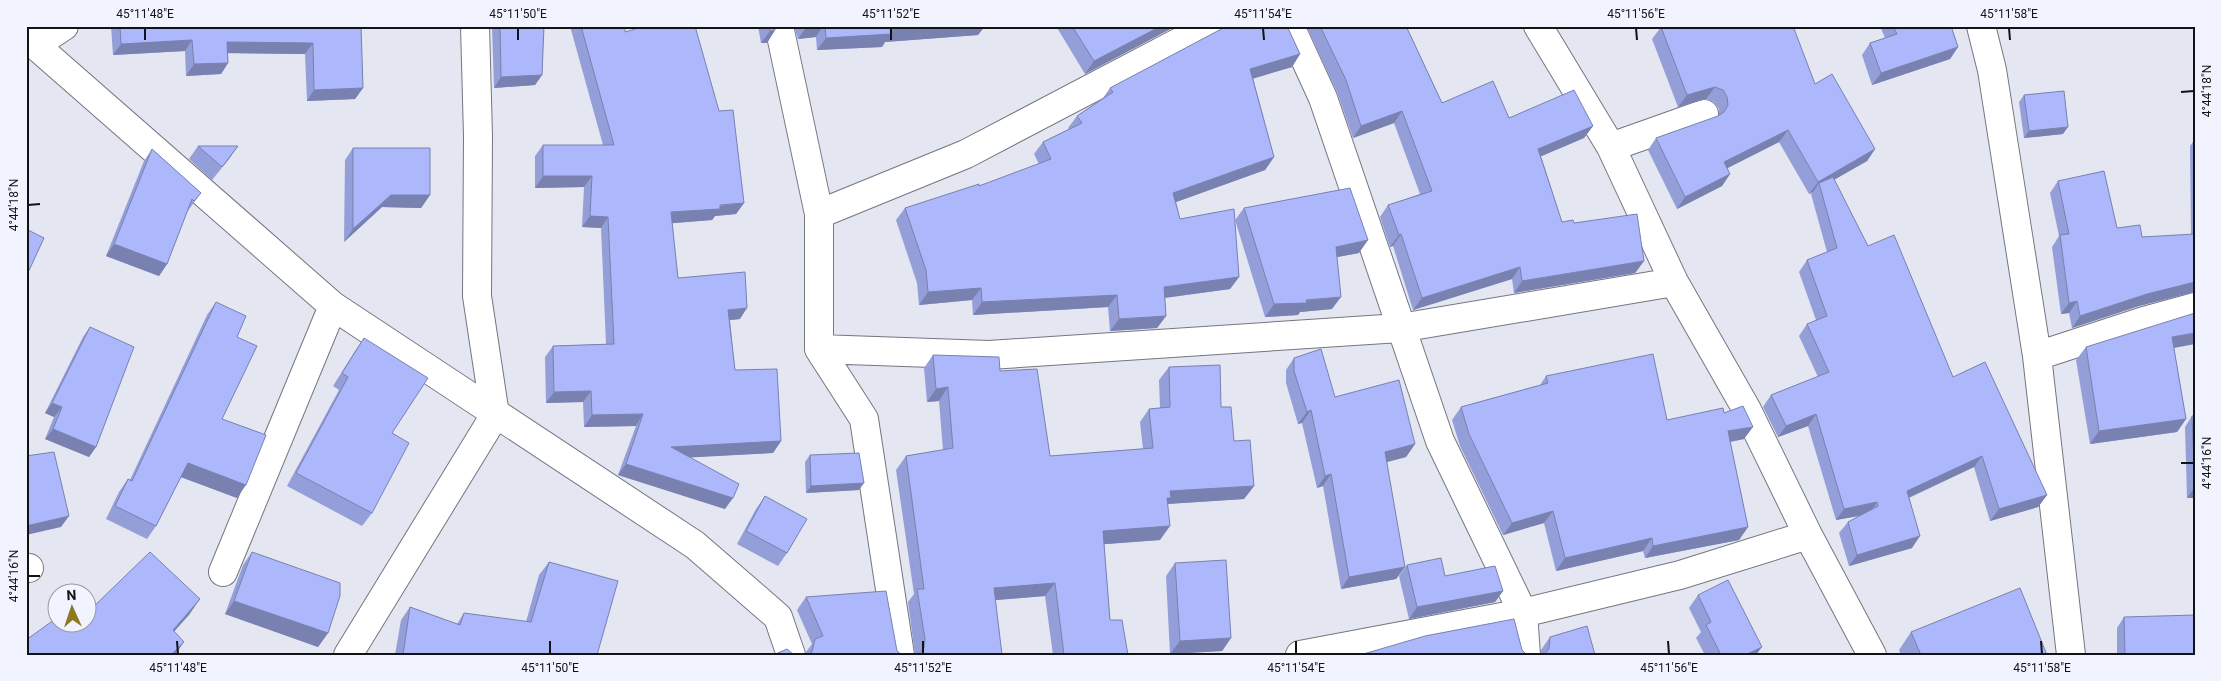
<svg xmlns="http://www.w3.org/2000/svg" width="2221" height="681" font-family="Roboto,sans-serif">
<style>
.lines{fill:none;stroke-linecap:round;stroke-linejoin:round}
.minor-casing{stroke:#747680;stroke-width:30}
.minor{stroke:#fff;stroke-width:28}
.wall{fill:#949ed8}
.shaded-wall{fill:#7881b0}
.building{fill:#acb8fb;stroke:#7881b0}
.ticks{fill:none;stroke:#121316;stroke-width:2}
.neatline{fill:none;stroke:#121316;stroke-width:2}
.ticks-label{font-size:12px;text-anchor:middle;fill:#121316}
</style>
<rect width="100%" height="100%" fill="#e4e6f1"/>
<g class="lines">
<defs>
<path id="minor" d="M779,26L819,214V349L864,419L900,655
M1290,26L1323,98L1440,441L1523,613L1526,655
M1538,26L1611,147L1674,282L1747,410L1808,535L1872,655
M1981,26L1992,70L2037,356L2071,655
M26,35L35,45L333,306L695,545L778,617L791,655
M35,45L64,26
M1611,147L1704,114
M819,214L966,154L1210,26
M819,349L989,355L1400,328L1674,282
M2037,356L2144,321L2195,307
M26,568H29
M223,572L333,306
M348,655L495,415L477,296L478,136L475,26
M1300,655L1523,613L1680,575L1808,535"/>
</defs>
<use href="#minor" class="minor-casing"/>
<use href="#minor" class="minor"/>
</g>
<path class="wall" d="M111,26H361L363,88L355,99L307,101L305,54L228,53V63L221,74L186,76L185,51L113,55Z
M492,26H544L542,75L535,85L494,88Z
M570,26H625V32L744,203L736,214L715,216L712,220L672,223L678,278L740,319L730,320L735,370L781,441L773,453L689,457L725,509L618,475L636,426L584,427L583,402L546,403L545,357L553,346L606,344L601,228L582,227L584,187L535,188V156L543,145H603Z
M758,26H775V30L767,43H761Z
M794,26H985L978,35L885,42L882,47L817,50L816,37L798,39Z
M1056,26H1176L1085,74Z
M1226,26H1287L1300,54L1292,67L1253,78L1274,157L1265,170L1176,202L1180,219L1239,277L1230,289L1165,298L1166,316L1157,328L1110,331L1108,307L973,315L972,300L919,305L917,283L896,220L905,208L979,186L1039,164L1034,154L1043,142L1069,129L1068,128L1077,116L1103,98L1110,88L1225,28Z
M1306,26H1406L1442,103L1509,118L1593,126L1584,138L1541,156L1562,222L1574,223L1644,261L1635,273L1514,293L1512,279L1413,310L1393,246L1390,247L1380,217L1388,205L1420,194L1394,123L1353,138L1337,92Z
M1880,26H1951L1958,47L1950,59L1872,85L1862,55L1870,43L1885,38Z
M1661,27L1815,84L1875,149L1867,161L1834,180L1868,246L1953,377L2047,495L2038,507L1990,521L1974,467L1909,498L1912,548L1849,566L1839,533L1848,522L1859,516L1836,520L1808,426L1778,437L1763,407L1771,395L1818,377L1799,336L1807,324L1816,320L1799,272L1807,260L1827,252L1811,194L1813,192L1809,194L1779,142L1727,168L1730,174L1722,186L1677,209L1648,150L1656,138L1719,116V109L1714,102L1706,99L1678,107L1652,39Z
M2024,95L2063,134L2024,138L2019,102Z
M2195,139V290L2194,292L2139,306L2072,328L2069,313L2061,314L2052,247L2059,236L2050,193L2058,181L2117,228L2142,237L2191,235L2190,146Z
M198,146H238L212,180L189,159Z
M353,148L430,195L421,208L382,207L344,242L345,160Z
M152,149L201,193L187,212L167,264L159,276L106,256L144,161Z
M1244,208L1359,253L1337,257L1332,309L1300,312L1298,315L1265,317L1235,220Z
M216,302L237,337L222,419L237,498L181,477L156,526L147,539L106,519L119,492L128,479L130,480L207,315Z
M90,327L96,447L89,457L45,439L54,417L45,413L83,337Z
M364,338L392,433L372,513L362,526L287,486L339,390L333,386L355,351Z
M2086,347L2174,348L2186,419L2177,432L2090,444L2076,360Z
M933,355L1000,371L1050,456L1143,449L1140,422L1149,409L1160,408L1159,380L1169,367L1221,407L1234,441L1254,486L1244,499L1167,504L1160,540L1104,544L1110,620L1128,655H1053L1045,596L995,600L1002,655H915L908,602L914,594L896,470L906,456L943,450L939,401L927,402L924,368Z
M1294,358L1335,397L1415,444L1406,457L1386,462L1405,567L1396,579L1341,589L1323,486L1317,488L1302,423L1298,424L1286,383V370Z
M1546,376L1667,420L1724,413L1744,439L1730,442L1748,527L1739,540L1645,558L1643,551L1556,571L1544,523L1503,535L1460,446L1452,420L1461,407L1540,385Z
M2192,416H2195V498H2187L2185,427Z
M810,455L859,490L806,493L805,462Z
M765,496L787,553L778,566L737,544L756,509Z
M252,552L328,633L318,647L225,614L243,565Z
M549,562L597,655H395L401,620L410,607L457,624L464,613L526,622L539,575Z
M1175,563L1231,638L1222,651L1170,654L1166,576Z
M1407,565L1445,576L1503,591L1495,602L1409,619L1399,576Z
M1698,595L1756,655H1705L1696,638L1701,632L1689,608Z
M806,597L897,651L902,655H805L806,652L812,644L797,610Z
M2124,617L2195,655H2117V628Z
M1911,632L2047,655H1901L1899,650Z
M1550,637L1595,655H1541V650Z"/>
<path class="shaded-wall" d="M807,26H823L816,37L798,39Z
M938,26H985L978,35L885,42L882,47L817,50L826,38L890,30Z
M1161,26H1176L1085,74L1094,61Z
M775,30L767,43H761L770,31Z
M192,40L185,51L113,55L121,44Z
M227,42L313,43L305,54L220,53Z
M1958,47L1950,59L1872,85L1881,73Z
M1300,54L1292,67L1242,82L1250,69Z
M228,63L221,74L186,76L194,64Z
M542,75L535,85L494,88L501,77Z
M1715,87L1706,99L1678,107L1687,95Z
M363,88L355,99L307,101L314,90Z
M1402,111L1394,123L1353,138L1361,126Z
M1593,126L1584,138L1530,161L1538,149Z
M2068,127L2063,134L2024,138L2029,131Z
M1788,130L1779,142L1716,174L1724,162Z
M238,146L229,159L212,180L222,167Z
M1875,149L1867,161L1821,187L1819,183L1813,192L1809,194L1818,182Z
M1274,157L1265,170L1165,206L1173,193Z
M1730,174L1722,186L1677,209L1685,197Z
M543,176H592L584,187L535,188Z
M391,195H430L421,208L382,207L344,242L353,229Z
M744,203L736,214L715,216L712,220L663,224L671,212Z
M590,216L608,217L601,228L582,227Z
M1401,234L1393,246L1390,247L1399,235Z
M1368,240L1359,253L1327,259L1336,247Z
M114,244L167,264L159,276L106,256Z
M1644,261L1635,273L1514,293L1522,281Z
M1520,267L1512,279L1413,310L1422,298Z
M1239,277L1230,289L1155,299L1164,287Z
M2195,282V290L2194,292L2139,306L2072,328L2080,316L2147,294Z
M981,288L972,300L919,305L928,292Z
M1117,295L1108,307L973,315L982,302Z
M1341,297L1332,309L1300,312L1298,315L1265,317L1274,304Z
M2077,301L2069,313L2061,314L2069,303Z
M747,308L740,319L720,321L728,310Z
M1166,316L1157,328L1110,331L1119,319Z
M2195,333V344L2163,350L2172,337Z
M948,387L939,401L927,402L936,389Z
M591,391L583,402L546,403L554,392Z
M52,403L62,407L54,417L45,413Z
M1311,410L1302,423L1298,424L1307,412Z
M643,414L636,426L584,427L592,415Z
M1816,414L1808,426L1778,437L1786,426Z
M2186,419L2177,432L2090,444L2099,431Z
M1753,427L1744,439L1719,444L1728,431Z
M53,429L96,447L89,457L45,439Z
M781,441L773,453L663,459L671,447Z
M1415,444L1406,457L1376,465L1385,452Z
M1982,456L1974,467L1899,502L1907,491Z
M188,463L246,485L237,498L178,476Z
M626,464L733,498L725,509L618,475Z
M1331,474L1323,486L1317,488L1325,476Z
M864,483L859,490L806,493L811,486Z
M1254,486L1244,499L1167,504L1162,511L1170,491Z
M2195,487V498H2187Z
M2047,495L2038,507L1990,521L1999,509Z
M1877,502L1869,514L1836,520L1844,509Z
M1553,511L1544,523L1503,535L1512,523Z
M69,516L61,527L26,535V526Z
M1170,526L1160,540L1094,545L1103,531Z
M1748,527L1739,540L1645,558L1653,546Z
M1920,536L1912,548L1849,566L1857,555Z
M1652,538L1643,551L1556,571L1565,558Z
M1405,567L1396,579L1341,589L1349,577Z
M1055,583L1045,596L984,601L994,588Z
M1503,591L1495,602L1409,619L1417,607Z
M200,599L189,615L162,645L173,630Z
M234,601L328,633L318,647L225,614Z
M1231,638L1222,651L1170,654L1180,641Z
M184,642L175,655H171Z
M1762,647L1756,655H1745Z"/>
<path class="building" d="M120,26H361L363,88L314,90L313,43L227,42L228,63L194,64L192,40L121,44Z
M500,26H544L542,75L501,77Z
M581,26H625V32L645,26H695L719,111L733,110L744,203L720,205V209L671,212L678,278L745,272L747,308L728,310L735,370L777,369L781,441L671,447L739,484L733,498L626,464L643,414L592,415L591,391L554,392L553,346L614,344L608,217L590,216L592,176H543V145H614Z
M769,26H775V30L770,31Z
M825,26H938L890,30L891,34L826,38Z
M1072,26H1161L1094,61Z
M1227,26H1287L1300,54L1250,69L1274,157L1173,193L1180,219L1234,209L1239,277L1164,287L1166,316L1119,319L1117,295L982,302L981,288L928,292L926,270L905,208L979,184V186L1051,159L1043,142L1082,123L1077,116L1113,92L1110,88Z
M1320,26H1406L1442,103L1493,81L1509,118L1574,90L1593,126L1538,149L1562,222L1573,220L1574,223L1637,214L1644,261L1522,281L1520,267L1422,298L1401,234L1399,235L1388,205L1432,191L1402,111L1361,126L1346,80Z
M1662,26H1793L1815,84L1832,74L1875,149L1818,182L1788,130L1724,162L1730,174L1685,197L1656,138L1718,116L1724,112L1728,105L1727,97L1723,90L1715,87L1687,95L1661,27Z
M1893,26H1951L1958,47L1881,73L1870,43L1897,34Z
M2064,91L2068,127L2029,131L2024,95Z
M198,146H238L222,167Z
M353,148H430V195H391L353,229Z
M152,149L201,193L194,201L192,199L167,264L114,244Z
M2104,171L2117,228L2140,225L2142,237L2195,234V282L2147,294L2080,316L2077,301L2069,303L2060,235L2069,234L2058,181Z
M1833,177L1868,246L1894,235L1953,377L1985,362L2047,495L1999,509L1982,456L1907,491L1920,536L1857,555L1848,522L1878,506L1877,502L1844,509L1816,414L1786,426L1771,395L1829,372L1807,324L1827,316L1807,260L1837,248L1819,183Z
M1350,188L1368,240L1336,247L1341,297L1306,300L1307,303L1274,304L1244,208Z
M26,229L44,238L26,277Z
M216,302L246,316L237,337L257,346L222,419L266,435L246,485L188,463L156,526L115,506L128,479L132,481Z
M2195,313V333L2172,337L2186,419L2099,431L2086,347Z
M90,327L134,347L96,447L53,429L62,407L52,403Z
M364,338L428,378L392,433L409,443L372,513L296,473L348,377L342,373Z
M1321,349L1335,397L1399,380L1415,444L1385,452L1405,567L1349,577L1331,474L1325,476L1311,410L1307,412L1294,371V358Z
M1653,354L1667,420L1723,408L1724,413L1743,406L1753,427L1728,431L1748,527L1653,546L1652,538L1565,558L1553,511L1512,523L1469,434L1461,407L1548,383L1546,376Z
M933,355L999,357L1000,371L1037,369L1050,456L1153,448L1149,409L1170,407L1169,367L1220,365L1221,407H1231L1234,441L1250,440L1254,486L1170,491L1171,498H1167L1170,526L1103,531L1110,620H1122L1128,655H1064L1055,583L994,588L1002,655H917L919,654L924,648L925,639L917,589H924L906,456L953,448L948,387L936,389Z
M2192,416H2195V487Z
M54,452L69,516L26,526V456Z
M859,453L864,483L811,486L810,455Z
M765,496L807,519L787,553L746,531Z
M150,552L200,599L173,630L184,642L171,655H26V640L58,617V624H88V612Z
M252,552L340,583V596L328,633L234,601Z
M1441,558L1445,576L1495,566L1503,591L1417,607L1407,565Z
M1226,560L1231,638L1180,641L1175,563Z
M549,562L618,581L597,655H403L410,607L460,625L464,613L531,622Z
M1728,580L1762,647L1745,655H1721L1706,625L1711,622L1698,595Z
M2020,588L2047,655H1921L1911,632Z
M886,591L897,651L902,655H808L812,652L815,639L823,636L806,597Z
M2195,615V655H2125L2124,617Z
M1514,619L1522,650L1527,655H1360L1425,636Z
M1587,626L1595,655H1544L1549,649L1550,637Z
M787,649L794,655H773Z"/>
<path class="ticks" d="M145,28V40M518,28V40M891,28V40M1263,28L1264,40M1636,28L1637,40M2009,28L2010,40M2181,92L2194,91M28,205L40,204M2181,463H2194M28,576H40M177,641L178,654M550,641V654M923,641V654M1296,641V654M1668,641L1669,654M2041,641L2042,654"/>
<rect width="2221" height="681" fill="none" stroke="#f1f3fe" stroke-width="55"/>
<g transform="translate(72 608) rotate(357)"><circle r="24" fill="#f1f3fe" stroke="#9899a1"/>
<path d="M0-4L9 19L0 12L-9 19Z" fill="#8d7a1f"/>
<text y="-8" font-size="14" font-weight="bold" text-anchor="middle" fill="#121316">N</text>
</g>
<rect x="28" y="28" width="2166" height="626" class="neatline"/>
<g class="ticks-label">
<text x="145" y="18">45°11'48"E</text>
<text x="518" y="18">45°11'50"E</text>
<text x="891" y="18">45°11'52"E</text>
<text x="1263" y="18">45°11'54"E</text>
<text x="1636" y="18">45°11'56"E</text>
<text x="2009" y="18">45°11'58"E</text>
<text transform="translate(2207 91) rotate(-90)" y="4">4°44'18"N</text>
<text transform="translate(14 205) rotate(-90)" y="4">4°44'18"N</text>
<text transform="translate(2207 463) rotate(-90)" y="4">4°44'16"N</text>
<text transform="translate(14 576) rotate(-90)" y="4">4°44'16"N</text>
<text x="178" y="672">45°11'48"E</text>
<text x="550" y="672">45°11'50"E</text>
<text x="923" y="672">45°11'52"E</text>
<text x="1296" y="672">45°11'54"E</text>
<text x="1669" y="672">45°11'56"E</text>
<text x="2042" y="672">45°11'58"E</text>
</g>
</svg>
